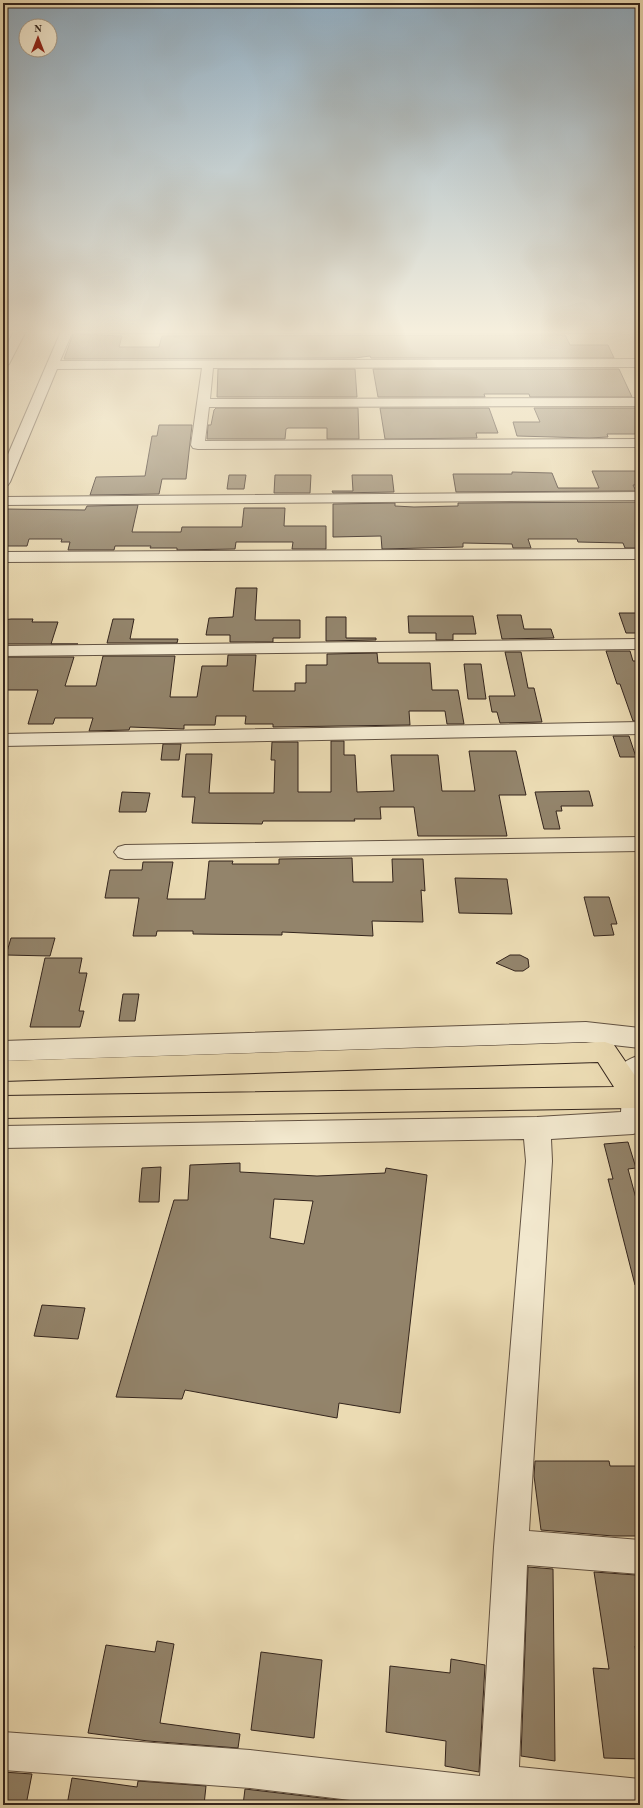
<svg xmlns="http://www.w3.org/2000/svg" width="643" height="1808" font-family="'Old Standard TT',serif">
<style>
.building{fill:#93846b;stroke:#34251d;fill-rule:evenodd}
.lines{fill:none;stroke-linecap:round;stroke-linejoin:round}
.minor-casing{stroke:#625242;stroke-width:2}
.major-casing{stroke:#34251d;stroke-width:2}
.minor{fill:#f2e8ce;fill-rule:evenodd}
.major{fill:#ebdbb3;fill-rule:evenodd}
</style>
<rect width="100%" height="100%" fill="#ebdbb3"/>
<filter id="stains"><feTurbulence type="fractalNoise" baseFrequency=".005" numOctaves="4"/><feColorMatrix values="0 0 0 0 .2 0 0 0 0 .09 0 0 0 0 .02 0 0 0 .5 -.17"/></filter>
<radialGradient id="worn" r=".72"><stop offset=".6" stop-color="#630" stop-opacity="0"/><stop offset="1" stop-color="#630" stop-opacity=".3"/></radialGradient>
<path class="building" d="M73,334L122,336L119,347H159L162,336L565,335L570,345H608L614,358H371L370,356L355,358L64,359Z
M218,369H355L357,397H217Z
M373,369H619L632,397H530L529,394H484L485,397H378Z
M216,408H358L359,439H327V428H288L286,429L285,439H207L208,425H211L214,410Z
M380,408H489L498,433H476L477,438L385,439Z
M534,408H637L640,415V434H607L608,437L589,438L517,436L513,422H540Z
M159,425H192L186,479H162L159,494L90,495L96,477L145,476L152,436H157Z
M592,471H640V485H633L636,491L456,492L453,474H512V472L552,473L558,488H599Z
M229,475H246L244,489H227Z
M275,475H311L310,493H274Z
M352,475H392L394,492L333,493L332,491H353Z
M640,502V548H625L623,543L578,542L577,539H528L531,548H513L512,544L463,543V547L382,549L381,536L333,537V504L395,503V506L414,507L458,506V503Z
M138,505L132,532H181L182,527H242L244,508H285L284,526H326V549H292L293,542H236L235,549L177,550V548H150L151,546H115L114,550H68L70,542H61L62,539H29L27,546H3V515L5,509L85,510L87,506Z
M236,588H257L255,620H300V638H273V642H230V635H206L209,618L233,617Z
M619,613H640V633H626Z
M497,615H521L524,629H551L554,638L502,639Z
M408,616H473L476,634H453V640H436V633H409Z
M326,617H346V638H376V640L326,641Z
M11,619H33L32,622H58L51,644H78H3V620Z
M113,619H134L130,639H178L177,643H107Z
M606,651H630L633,661H640V721H633L620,684H617Z
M505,652H521L528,688H534L542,722L500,723L497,712H492L489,696H515Z
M377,653L378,663H430L432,690H458L464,724H447L445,711H409L410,725L273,727V724H245L246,716H216L215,725H184V729L130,727L129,730L89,731L93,718H55L53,724H28L38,690H3V657H74L65,686H96L103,656H175L170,697H197L202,666H227L228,655H256L253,691H295V683H306V665H327V654Z
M464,664H481L486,699H468Z
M613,736H629L636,757H620Z
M331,741H344V755H355L357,792L394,791L391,755H438L442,791H475L469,751H516L526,795H499L507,836H418L414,807H380L381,819H354L355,821H263L262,824L192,823L195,797H182L186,754H212L209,793H274L275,760H271L272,742H298V792H331Z
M163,744H181L179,760H161Z
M589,791L593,806H561L562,811H556L560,829H544L535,792Z
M122,792L150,793L146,812H119Z
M352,858L353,882H393L392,859H423L425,891L421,890L423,922L372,921L373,936L282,932V935L193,934V931H157L156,936H133L139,898H105L110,870H142L143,862H173L167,899H205L209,861H233L232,864H279V859Z
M455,878L507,879L512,914L459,913Z
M584,897H609L617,924H611L614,935L594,936Z
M11,938H55L50,956L6,955Z
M510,955H520L528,959L529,967L523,971H515L496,963Z
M45,958H82L79,973H87L79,1011H84L80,1027H30Z
M123,994H139L135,1021H119Z
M628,1142L636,1168L628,1169L640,1213V1284L635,1285L608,1179H613L604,1144Z
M240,1163V1172L317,1176L385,1173L386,1168L427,1175L400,1413L339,1403L337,1418L185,1390L182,1399L116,1397L174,1200H188L190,1165ZM274,1199L313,1201L304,1244L270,1238Z
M161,1167L159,1202H139L142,1168Z
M42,1305L85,1308L78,1339L34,1336Z
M535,1461H609L610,1466H640V1536H613L541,1530L534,1476Z
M528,1567L553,1569L555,1761L521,1756Z
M594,1572L636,1575L640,1595V1646H635L640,1681V1759L604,1758L593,1668L609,1669Z
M157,1641L174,1644L160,1723L240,1734L238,1748L148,1741L88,1733L106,1645L155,1652Z
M261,1652L322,1660L314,1738L251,1730Z
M451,1659L485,1665L479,1772L445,1766L446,1741L386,1732L390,1666L450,1673Z
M3,1772L32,1774L26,1805H3Z
M72,1778L137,1787L138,1781L206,1786L204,1805H67Z
M245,1789L364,1803V1805H243Z"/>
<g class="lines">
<defs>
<path id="minor" d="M15,329H27L9,364L3,368V353Z
M62,329H624L623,332L619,333H72L60,361L637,359L640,360V366L637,367L213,368L210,399L640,398V406L209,407L205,441L640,439V447L198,449L193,448L191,445L202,368L57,369L10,482L8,485L3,486V466Z
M640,492V500L3,505V497Z
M640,549V559L3,562V552Z
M640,639V649L3,656V646Z
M640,722V734L3,746V734Z
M640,837V851L125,859L118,857L114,852L118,847L125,845Z
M586,1022L640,1028V1048L586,1042L3,1061V1041Z
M640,1055V1079C631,1086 625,1089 614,1085L610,1078C616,1066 628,1059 640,1055Z
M635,1086L640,1088V1132L633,1134L551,1139L552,1161L529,1531L640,1540V1574L527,1565L519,1767L640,1779V1805H392L250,1788L3,1770V1732L250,1750L480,1776L494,1547L526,1161L524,1139L3,1148V1126L537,1117L621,1112L622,1097L626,1089Z"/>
<path id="major" d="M605,1042L614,1045L640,1083V1106L635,1108L3,1118V1096L614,1087L598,1062L3,1081V1061Z"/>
</defs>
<use href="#minor" class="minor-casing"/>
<use href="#major" class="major-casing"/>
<use href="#minor" class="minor"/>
<use href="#major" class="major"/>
</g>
<linearGradient id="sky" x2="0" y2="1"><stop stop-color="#90abbe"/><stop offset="0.57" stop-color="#f6efdd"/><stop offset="1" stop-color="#f6efdd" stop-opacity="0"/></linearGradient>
<rect width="643" height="582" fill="url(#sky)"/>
<rect width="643" height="1808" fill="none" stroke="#ebdbb3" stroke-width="16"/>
<rect x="4" y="4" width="635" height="1800" fill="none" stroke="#34251d" stroke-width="2"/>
<rect x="8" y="8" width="627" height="1792" fill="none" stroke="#34251d"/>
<g transform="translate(38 38)"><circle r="19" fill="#f2e8ce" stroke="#a69a87"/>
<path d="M0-3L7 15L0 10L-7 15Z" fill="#8f2418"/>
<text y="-6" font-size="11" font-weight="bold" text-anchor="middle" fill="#34251d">N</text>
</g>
<rect width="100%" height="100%" filter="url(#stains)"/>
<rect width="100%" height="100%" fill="url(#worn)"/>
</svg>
